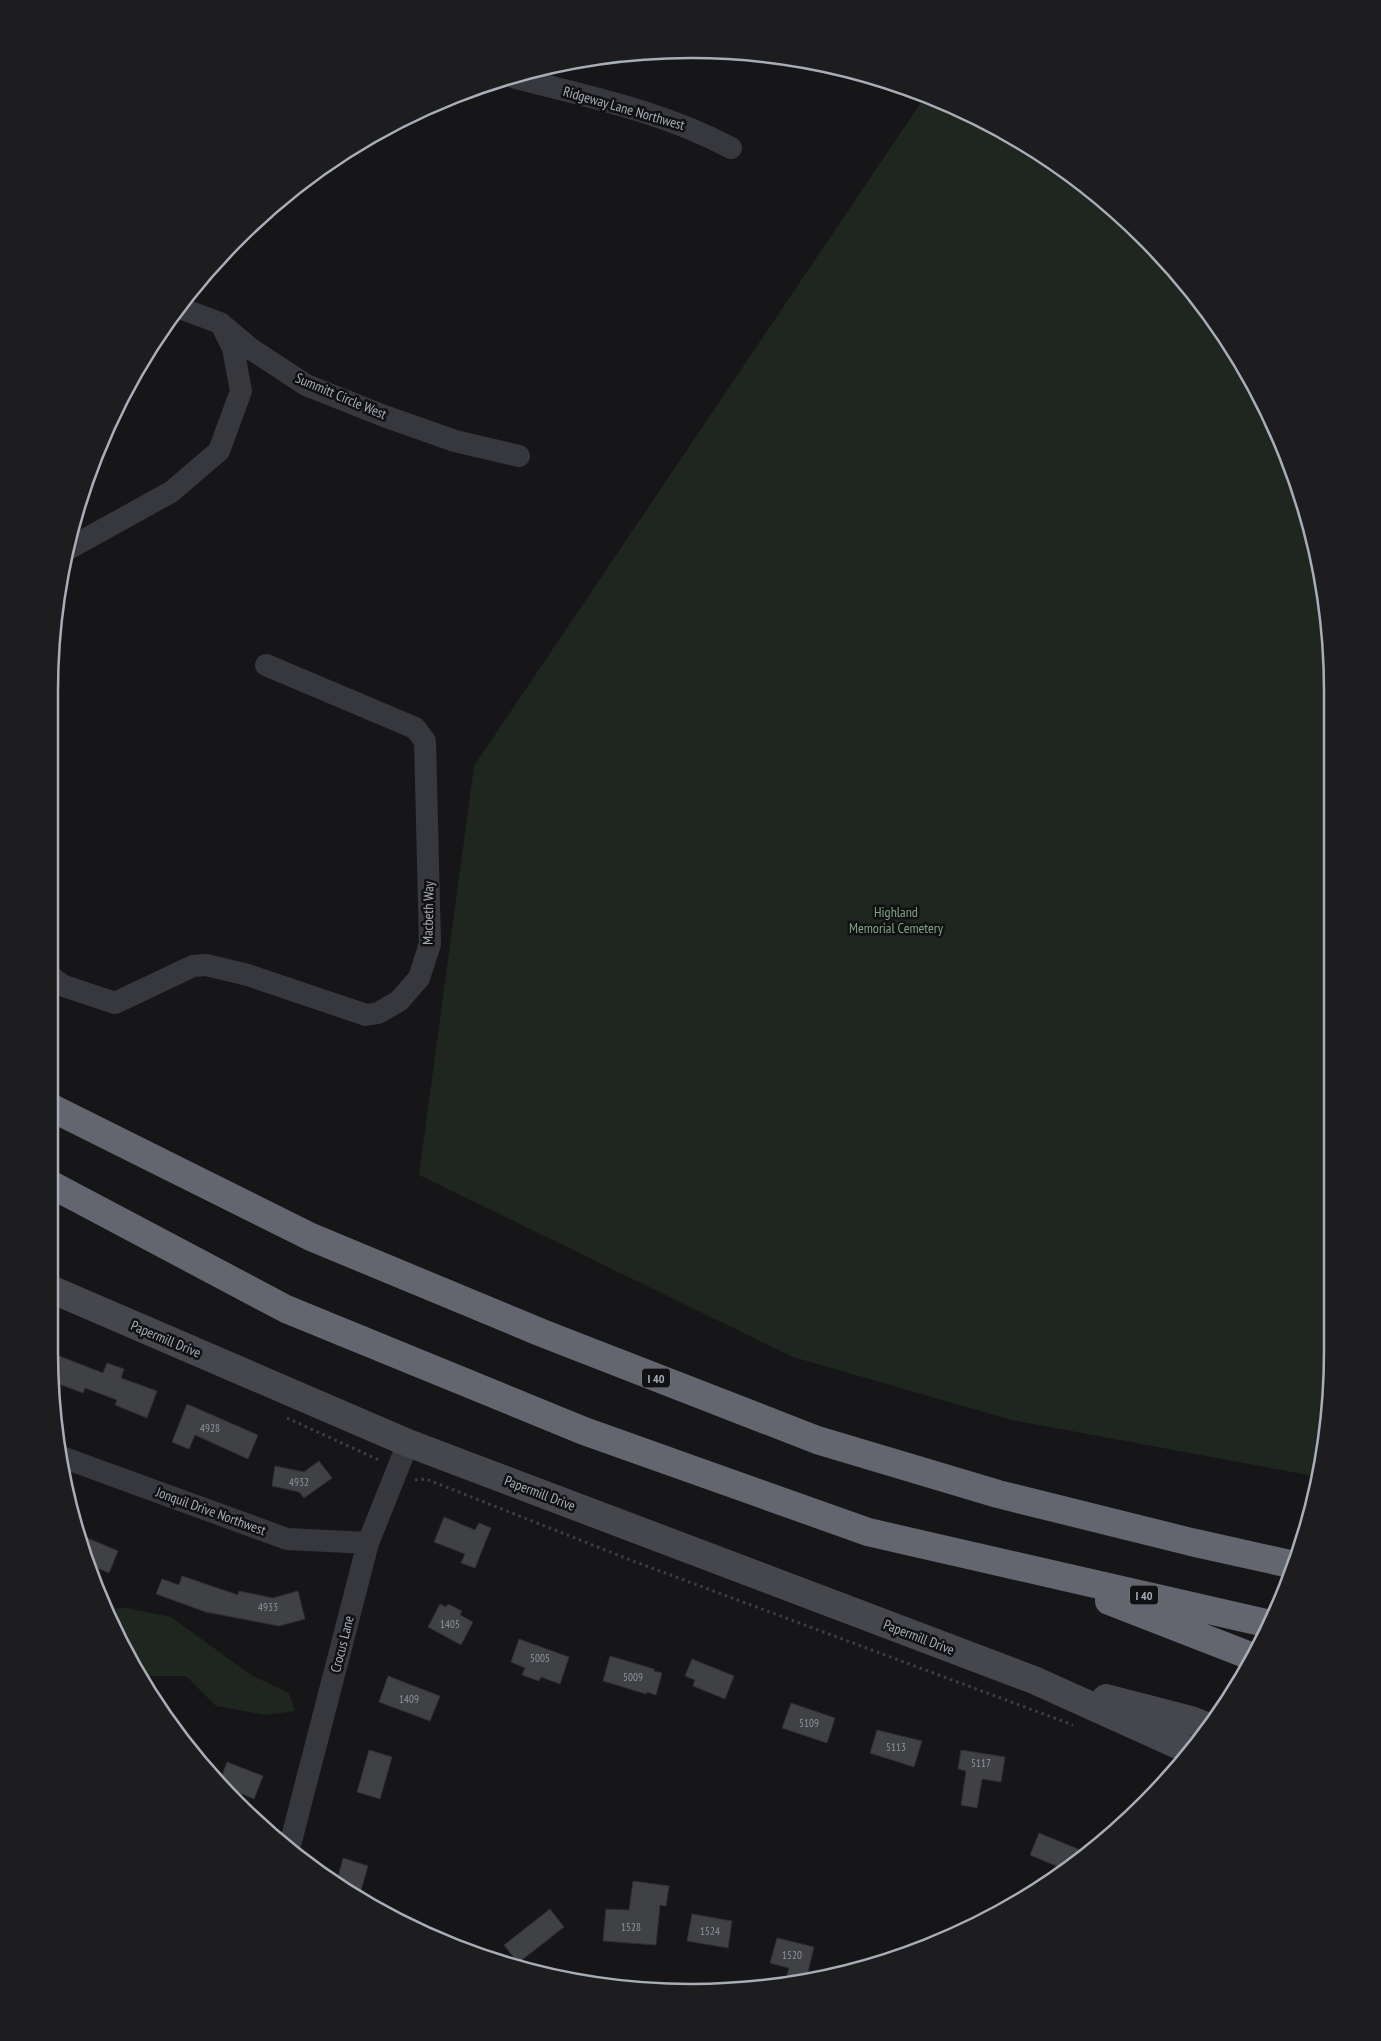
<svg xmlns="http://www.w3.org/2000/svg" width="1381" height="2041" font-family="'PT Sans Narrow',sans-serif">
<style>
.green{fill:#1e261f}
.building{fill:#404145;stroke:#303034}
.lines{fill:none;stroke-linecap:round;stroke-linejoin:round}
.path{stroke:#3d3f44;stroke-width:3;stroke-dasharray:2.5 4;stroke-linecap:butt}
.street{stroke:#37383d;stroke-width:22}
.secondary{stroke:#45474d;stroke-width:28}
.highway{stroke:#63666e;stroke-width:28}
.labels{text-anchor:middle;dominant-baseline:central;stroke-width:5;stroke-linejoin:round;paint-order:stroke}
.number-label{font-size:11px;fill:#8e929b}
.shield{fill:#111113;stroke:#7b7e86;stroke-width:1}
.shield-label{font-size:12px;font-weight:bold;fill:#a8adb8}
.street-label{font-size:14px;fill:#a8adb8;stroke:#111113}
.park-label{font-size:14px;fill:#7fa381;stroke:#111113}
.rim{fill:none;stroke:#a8adb8;stroke-width:2.5}
</style>
<rect width="100%" height="100%" fill="#161618"/>
<path class="green" d="M926,95L936,97L1047,157L1144,237L1224,334L1283,445L1320,565L1332,691V1350L1319,1477L1012,1420L793,1357L419,1175L474,766Z
M126,1608L171,1617L251,1675L289,1693L295,1711L265,1715L216,1706L186,1676H142L108,1609Z"/>
<path class="building" d="M54,1354L103,1373L107,1363L124,1369L121,1378L157,1391L147,1418L115,1405L117,1400L85,1388L83,1393L54,1382Z
M187,1404L258,1435L248,1459L195,1435L189,1449L172,1442Z
M319,1461L332,1478L304,1498L299,1492L272,1486L275,1466L304,1472Z
M444,1517L475,1530L479,1523L491,1528L475,1568L461,1563L465,1554L434,1542Z
M85,1537L118,1551L109,1573L86,1563L81,1548Z
M182,1576L238,1595L239,1591L273,1598L298,1591L305,1619L279,1626L206,1612L156,1594L162,1579L179,1585Z
M440,1604L446,1607L448,1604L462,1611L460,1615L473,1622L461,1645L428,1627Z
M519,1639L569,1657L560,1684L541,1677L539,1681L522,1675L525,1668L511,1662Z
M610,1656L654,1669V1671L662,1673L656,1695L647,1692L646,1694L603,1681Z
M692,1659L734,1676L725,1699L693,1686L695,1680L685,1676Z
M388,1676L440,1696L430,1721L379,1702Z
M791,1703L835,1718L827,1743L782,1728Z
M877,1730L922,1741L914,1767L870,1753Z
M369,1750L392,1757L380,1799L357,1792Z
M961,1750L1005,1757L1001,1782L982,1779L977,1808L961,1805L966,1771L958,1769Z
M227,1762L263,1776L254,1799L219,1784Z
M1039,1833L1056,1840L1083,1851L1061,1868L1030,1855Z
M343,1858L368,1866L360,1894L337,1881Z
M633,1881L669,1886L666,1906L660,1905L656,1945L603,1941L606,1909L629,1910Z
M550,1909L564,1927L518,1963L504,1945Z
M692,1914L732,1921L728,1948L687,1941Z
M777,1938L814,1947L806,1980L787,1975L789,1968L770,1963Z"/>
<g class="lines">
<path class="path" d="M287,1418L379,1460
M415,1480L426,1479L633,1561L1073,1725"/>
<path class="street" d="M513,77C588,97 662,111 731,148
M177,307L220,323L251,349L306,385L384,416L455,441L519,456
M66,550L171,492L219,451L241,391L233,348L223,328
M51,977L64,986L115,1003L193,966L206,965L248,975L366,1015L378,1013L399,1001L419,978L430,944L425,741L415,728L266,665
M59,1456L287,1539L368,1543
M289,1849L368,1543L408,1443"/>
<path class="secondary" d="M53,1290L408,1443L1034,1680L1189,1750
M1106,1698L1191,1720L1208,1727"/>
<path class="highway" d="M52,1108L311,1237L542,1333L817,1440L998,1494L1191,1542L1290,1564
M52,1185L286,1309L584,1431L868,1532L1270,1624
M1109,1601L1253,1657"/>
</g>
<g class="labels">
<g class="number-label">
<text x="210" y="1428">4928</text>
<text x="299" y="1482">4932</text>
<text x="268" y="1607">4933</text>
<text x="450" y="1624">1405</text>
<text x="540" y="1658">5005</text>
<text x="633" y="1677">5009</text>
<text x="409" y="1699">1409</text>
<text x="809" y="1723">5109</text>
<text x="896" y="1747">5113</text>
<text x="981" y="1763">5117</text>
<text x="631" y="1927">1528</text>
<text x="710" y="1931">1524</text>
<text x="792" y="1955">1520</text>
</g>
<g class="shield">
<rect x="642" y="1368.5" width="28" height="19" rx="4"/>
<rect x="1130" y="1585.5" width="28" height="19" rx="4"/>
</g>
<g class="shield-label">
<text x="656" y="1378">I 40</text>
<text x="1144" y="1595">I 40</text>
</g>
<g class="street-label">
<text transform="translate(624 108) rotate(16)">Ridgeway Lane Northwest</text>
<text transform="translate(341 396) rotate(23)">Summitt Circle West</text>
<text transform="translate(428 913) rotate(-89)">Macbeth Way</text>
<text transform="translate(166 1339) rotate(23)">Papermill Drive</text>
<text transform="translate(540 1493) rotate(21)">Papermill Drive</text>
<text transform="translate(211 1511) rotate(20)">Jonquil Drive Northwest</text>
<text transform="translate(919 1637) rotate(21)">Papermill Drive</text>
<text transform="translate(342 1644) rotate(-76)">Crocus Lane</text>
</g>
<g class="park-label">
<text x="896" y="912">Highland<tspan x="896" dy="16">Memorial Cemetery</tspan></text>
</g>
</g>
<path d="M0 0H1381V2041H0ZM691 58H691A633 633 0 0 1 1324 691V1351A633 633 0 0 1 691 1984H691A633 633 0 0 1 58 1351V691A633 633 0 0 1 691 58Z" fill="#1d1d20" fill-rule="evenodd"/>
<path class="rim" d="M691 58H691A633 633 0 0 1 1324 691V1351A633 633 0 0 1 691 1984H691A633 633 0 0 1 58 1351V691A633 633 0 0 1 691 58Z"/>
</svg>
